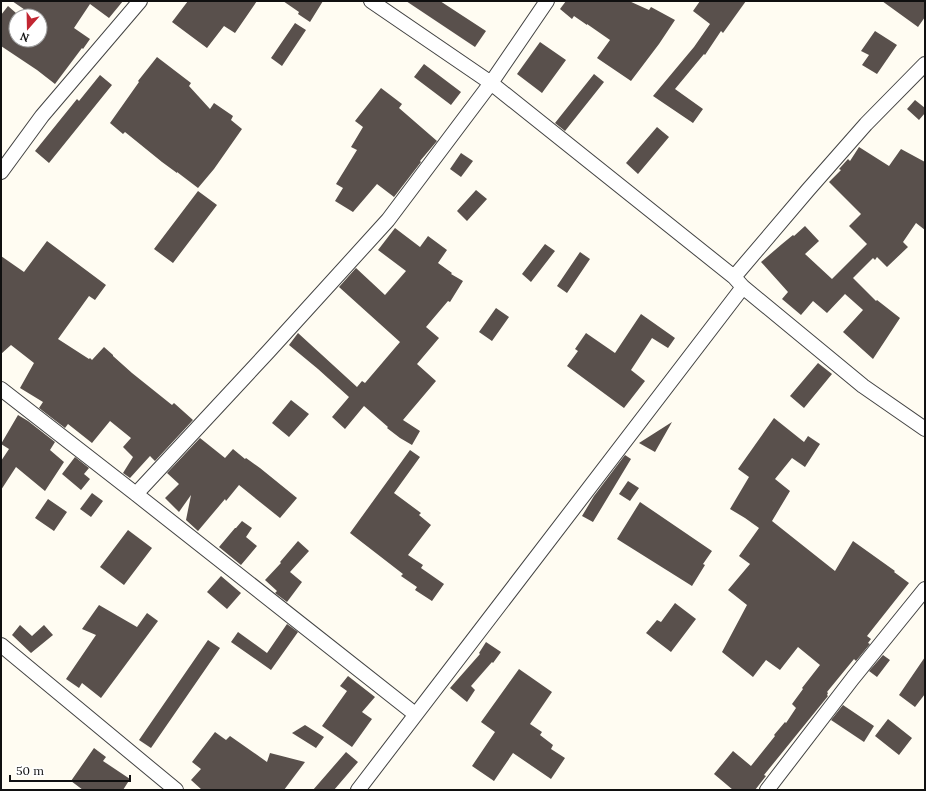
<svg xmlns="http://www.w3.org/2000/svg" width="926" height="791" font-family="Lora,serif">
<style>
.building{fill:#59504c}
.lines{fill:none;stroke-linecap:round;stroke-linejoin:round}
.street-casing{stroke:#434343;stroke-width:16}
.street{stroke:#fff;stroke-width:14}
</style>
<rect width="100%" height="100%" fill="#fffcf2"/>
<path class="building" d="M12,1H123L109,18L90,4L74,28L90,39L83,49L82,48L55,84L37,70L1,46V15L8,6L16,13V40H40V16H34Z
M188,1H257L235,33L224,26L207,48L172,22Z
M283,1H323L310,22L298,14L299,12Z
M406,1H440L486,31L475,47Z
M566,1H629L649,10L651,7L675,20L659,44L631,81L597,58L610,40L587,24V25L574,16L572,19L560,9Z
M700,1H746L723,33L721,31L705,55L704,54L675,89L703,109L693,123L653,96L694,47L710,24L693,11Z
M882,1H925V17L918,27Z
M295,23L306,30L282,66L271,58Z
M875,31L897,45L877,74L862,65L869,55L861,51Z
M540,42L566,60L542,93L517,74Z
M157,57L191,83L189,86L210,109L214,103L233,116L231,120L242,129L214,169L198,188L177,172V173L162,162L125,132L123,134L110,123L139,82L138,81Z
M424,64L461,92L451,105L414,77Z
M594,74L604,82L565,131L555,123Z
M100,75L112,85L49,163L35,151L77,99L79,101Z
M381,88L402,104L399,108L437,141L420,161L421,162L394,197L377,184L353,212L335,201L343,188L336,184L357,150L351,147L363,127L355,121Z
M915,100L925,108V113L919,120L907,109Z
M657,127L669,137L638,174L626,163Z
M859,147L889,166L901,149L925,162V230L916,223L903,242L908,247L887,267L877,257L875,260L873,258L853,278L876,301L877,300L900,318L873,359L843,332L863,310L845,294L827,313L813,301L801,315L782,299L788,292L761,262L782,244L793,235L794,236L805,226L819,241L805,254L832,279L867,244L849,226L861,214L829,182L841,170L839,169L848,159L850,161Z
M461,153L473,161L461,177L450,169Z
M476,190L487,199L467,221L457,211Z
M198,191L217,205L173,263L154,249Z
M395,228L420,247L428,236L447,250L438,263L452,273L451,274L463,281L450,302L448,301L426,327L439,338L417,364L436,381L403,420L420,431L412,445L400,438L387,428L388,427L364,406L345,429L332,417L349,397L318,369L289,345L298,333L357,387L362,381L365,383L400,342L339,287L356,268L385,295L406,271L378,250Z
M47,241L106,285L95,300L89,296L58,339L89,359L90,358L92,360L104,347L113,355V356L132,373L172,405L174,403L193,420L155,461L150,456L130,478L123,473L133,457L123,447L131,438L110,421L92,443L68,424L65,428L39,408L43,402L20,388L34,363L11,345L1,354V256L24,272Z
M545,244L555,251L531,282L522,274Z
M580,252L590,259L567,293L557,286Z
M496,308L509,317L492,341L479,332Z
M641,314L675,338L668,348L652,338L631,370L645,381L624,408L567,366L578,351L575,349L586,333L615,353Z
M818,363L832,374L804,408L790,396Z
M291,400L309,414L289,437L272,423Z
M18,415L28,421L55,442L50,450L64,462L45,491L16,467L1,490V461L9,449L1,444Z
M774,418L804,442L808,436L820,444L805,467L792,458L775,479L790,491L772,521L835,571L853,541L895,571L894,572L909,583L867,636L871,639L868,643L870,644L856,661L854,659L827,692L828,693L827,695L828,696L764,775L766,776L755,790H733L714,774L733,751L751,766L775,736L774,735L785,722L786,723L796,708L792,704L803,689L802,688L820,665L798,647L780,670L766,660L753,677L722,652L747,605L728,590L750,564L739,556L759,528L745,518L730,509L749,477L738,469Z
M672,422L655,452L639,443Z
M200,438L225,458L233,449L245,459L246,458L260,468L297,498L280,518L260,502L239,485L226,501L225,499L198,531L186,520L191,495L179,512L165,498L179,484L167,473Z
M410,450L420,457L394,493L421,513L419,515L431,525L408,555L423,565L421,568L444,584L432,601L415,590L417,587L401,576L403,574L350,533Z
M625,455L631,459L593,522L582,516L594,496Z
M75,457L89,468L84,474L90,479L81,490L62,474Z
M628,481L639,488L630,501L619,494Z
M92,493L103,501L91,517L80,509Z
M48,499L67,512L54,531L35,518Z
M640,502L712,551L703,564L705,565L692,586L617,539Z
M242,521L252,528L246,537L257,546L241,565L219,547L235,528H236Z
M128,530L152,548L124,585L100,567Z
M298,541L309,551L290,572L302,582L287,602L275,593L277,591L265,580L281,563L280,562Z
M221,576L241,593L227,609L207,592Z
M675,603L696,619L671,652L646,633L657,620L661,622Z
M99,605L137,627L147,613L158,621L101,698L82,683L79,688L66,679L96,635L82,629Z
M287,624L298,632L271,670L231,642L238,632L267,653Z
M20,625L32,636L44,625L53,635L31,653L12,635Z
M208,640L220,648L151,748L139,740Z
M486,642L501,652L493,663L492,662L471,686L475,690L467,702L450,688L480,654L479,653Z
M883,655L890,660L877,677L869,671Z
M925,657V694L915,707L899,695Z
M519,669L552,692L530,724L542,732L540,735L553,745L551,749L565,758L551,779L513,753L494,781L472,766L495,732L481,722Z
M348,676L375,697L362,712L372,719L352,747L322,726L347,691L340,686Z
M843,705L874,726L864,742L831,720Z
M888,719L912,738L899,755L875,736Z
M305,725L324,737L316,748L292,733Z
M215,732L226,740L230,736L267,762L270,753L305,762L284,790H202L191,780L201,769L192,762Z
M94,748L106,757L103,761L130,779L123,790H83L71,781Z
M346,752L358,762L334,790H313Z"/>
<g class="lines">
<defs>
<path id="street" d="M371,1L491,83L734,277L743,287L863,386L925,429
M1,172L42,116L140,1
M734,277L808,190L866,124L925,64
M1,389L136,494L415,714
M136,494L268,352L388,220L491,83L547,1
M1,645L176,790
M358,790L743,287
M767,790L853,678L925,589"/>
</defs>
<use href="#street" class="street-casing"/>
<use href="#street" class="street"/>
</g>
<rect width="926" height="791" fill="none" stroke="#101010" stroke-width="4"/>
<g transform="translate(28 28) rotate(200)"><circle r="19" fill="#ffffff" stroke="#9f9f9f"/>
<path d="M0-3L7 15L0 10L-7 15Z" fill="#c22632"/>
<text y="-6" font-size="11" font-weight="bold" text-anchor="middle" fill="#101010">N</text>
</g>
<path d="M10 775v6h120v-6" fill="none" stroke="#101010" stroke-width="2"/>
<text x="16" y="775" font-size="12" fill="#101010" stroke="#ffffff" stroke-width="3" paint-order="stroke">50 m</text>
</svg>
